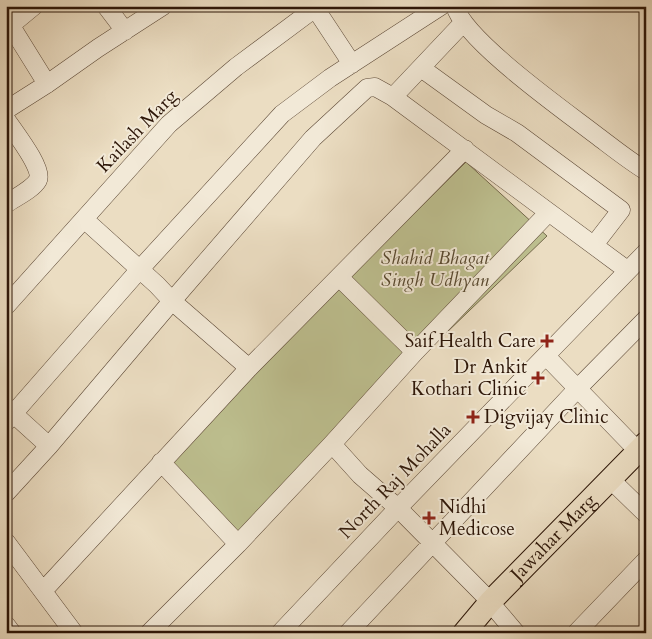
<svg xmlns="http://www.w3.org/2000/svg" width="652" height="639" font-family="Cardo,serif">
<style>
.green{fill:#bdbf8f;stroke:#756a4c}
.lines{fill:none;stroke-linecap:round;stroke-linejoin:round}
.minor-casing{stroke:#5c4836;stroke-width:19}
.major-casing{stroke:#2d1608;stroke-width:24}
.minor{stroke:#f2e9d7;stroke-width:18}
.major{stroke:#ebddc2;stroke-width:22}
.poi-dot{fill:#8f2418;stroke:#f2e9d7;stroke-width:2}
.labels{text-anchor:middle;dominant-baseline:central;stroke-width:4;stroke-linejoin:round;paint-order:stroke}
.street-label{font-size:19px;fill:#2d1608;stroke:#f2e9d7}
.park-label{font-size:19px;font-style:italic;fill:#584930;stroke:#f2e9d7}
.poi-label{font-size:19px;fill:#2d1608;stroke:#f2e9d7;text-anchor:end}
</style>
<rect width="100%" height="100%" fill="#ebddc2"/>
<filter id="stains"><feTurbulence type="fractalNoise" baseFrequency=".004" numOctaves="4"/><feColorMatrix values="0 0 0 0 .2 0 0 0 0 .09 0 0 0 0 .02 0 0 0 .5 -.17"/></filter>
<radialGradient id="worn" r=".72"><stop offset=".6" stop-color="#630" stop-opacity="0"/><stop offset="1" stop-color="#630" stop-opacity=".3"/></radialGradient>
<path class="green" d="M466,162L547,236L233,538L163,460Z"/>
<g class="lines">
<defs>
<path id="minor" d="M106,6L125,31
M455,6C464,40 565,111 596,135C612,147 628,160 646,171
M315,8L352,64
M6,18L47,84
M11,25L34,6
M421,68L486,115L517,133L621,210L594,245
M393,97L463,23
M6,110L47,84L98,48L163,6
M6,119C13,130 44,169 38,180C32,190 16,197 6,204
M84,219L157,285L172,301L249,368
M339,277L415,352
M6,306L169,124L236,67L318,6
M546,356L638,451
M6,407L49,446
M6,422L140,269L282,114L330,78L441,6
M332,444L360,475L398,508L483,594L516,633
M161,462L238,544
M611,480L646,514
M6,493L49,446L172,301L313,138L367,88L375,87L393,97L627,270
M6,542L74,633
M43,591L249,368L465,149
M6,625L12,633
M149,633L238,544L332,444L415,352L548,213
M280,633L398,508L646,252
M348,633L578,388L646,319
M576,633L646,560"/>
<g id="major">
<path id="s1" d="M464,633L490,602L646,443"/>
</g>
</defs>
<use href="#minor" class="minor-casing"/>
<use href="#major" class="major-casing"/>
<use href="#minor" class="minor"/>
<use href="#major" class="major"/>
</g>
<g class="poi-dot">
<path d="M544.5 333.5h5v5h5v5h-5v5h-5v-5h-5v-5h5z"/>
<path d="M535.5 370.5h5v5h5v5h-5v5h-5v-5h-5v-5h5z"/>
<path d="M470.5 409.5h5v5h5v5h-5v5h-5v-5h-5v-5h5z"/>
<path d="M426.5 510.5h5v5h5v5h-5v5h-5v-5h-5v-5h5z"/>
</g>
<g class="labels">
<g class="street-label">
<text transform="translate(137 131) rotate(-46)">Kailash Marg</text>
<text transform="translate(395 481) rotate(-46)">North Raj Mohalla</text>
<text stroke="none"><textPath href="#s1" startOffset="131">Jawahar Marg</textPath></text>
</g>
<g class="park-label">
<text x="435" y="258">Shahid Bhagat<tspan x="435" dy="22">Singh Udhyan</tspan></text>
</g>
<g class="poi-label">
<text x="536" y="341">Saif Health Care</text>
<text x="527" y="367">Dr Ankit<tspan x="527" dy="22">Kothari Clinic</tspan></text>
<text x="484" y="417" text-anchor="start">Digvijay Clinic</text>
<text x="439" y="507" text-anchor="start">Nidhi<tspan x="439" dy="22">Medicose</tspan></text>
</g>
</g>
<rect width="652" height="639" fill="none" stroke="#ebddc2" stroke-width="25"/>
<rect x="8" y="8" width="637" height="624" fill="none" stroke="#2d1608" stroke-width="2.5"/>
<rect x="12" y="12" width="627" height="614" fill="none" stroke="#2d1608"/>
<rect width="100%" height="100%" filter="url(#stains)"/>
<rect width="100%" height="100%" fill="url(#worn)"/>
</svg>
